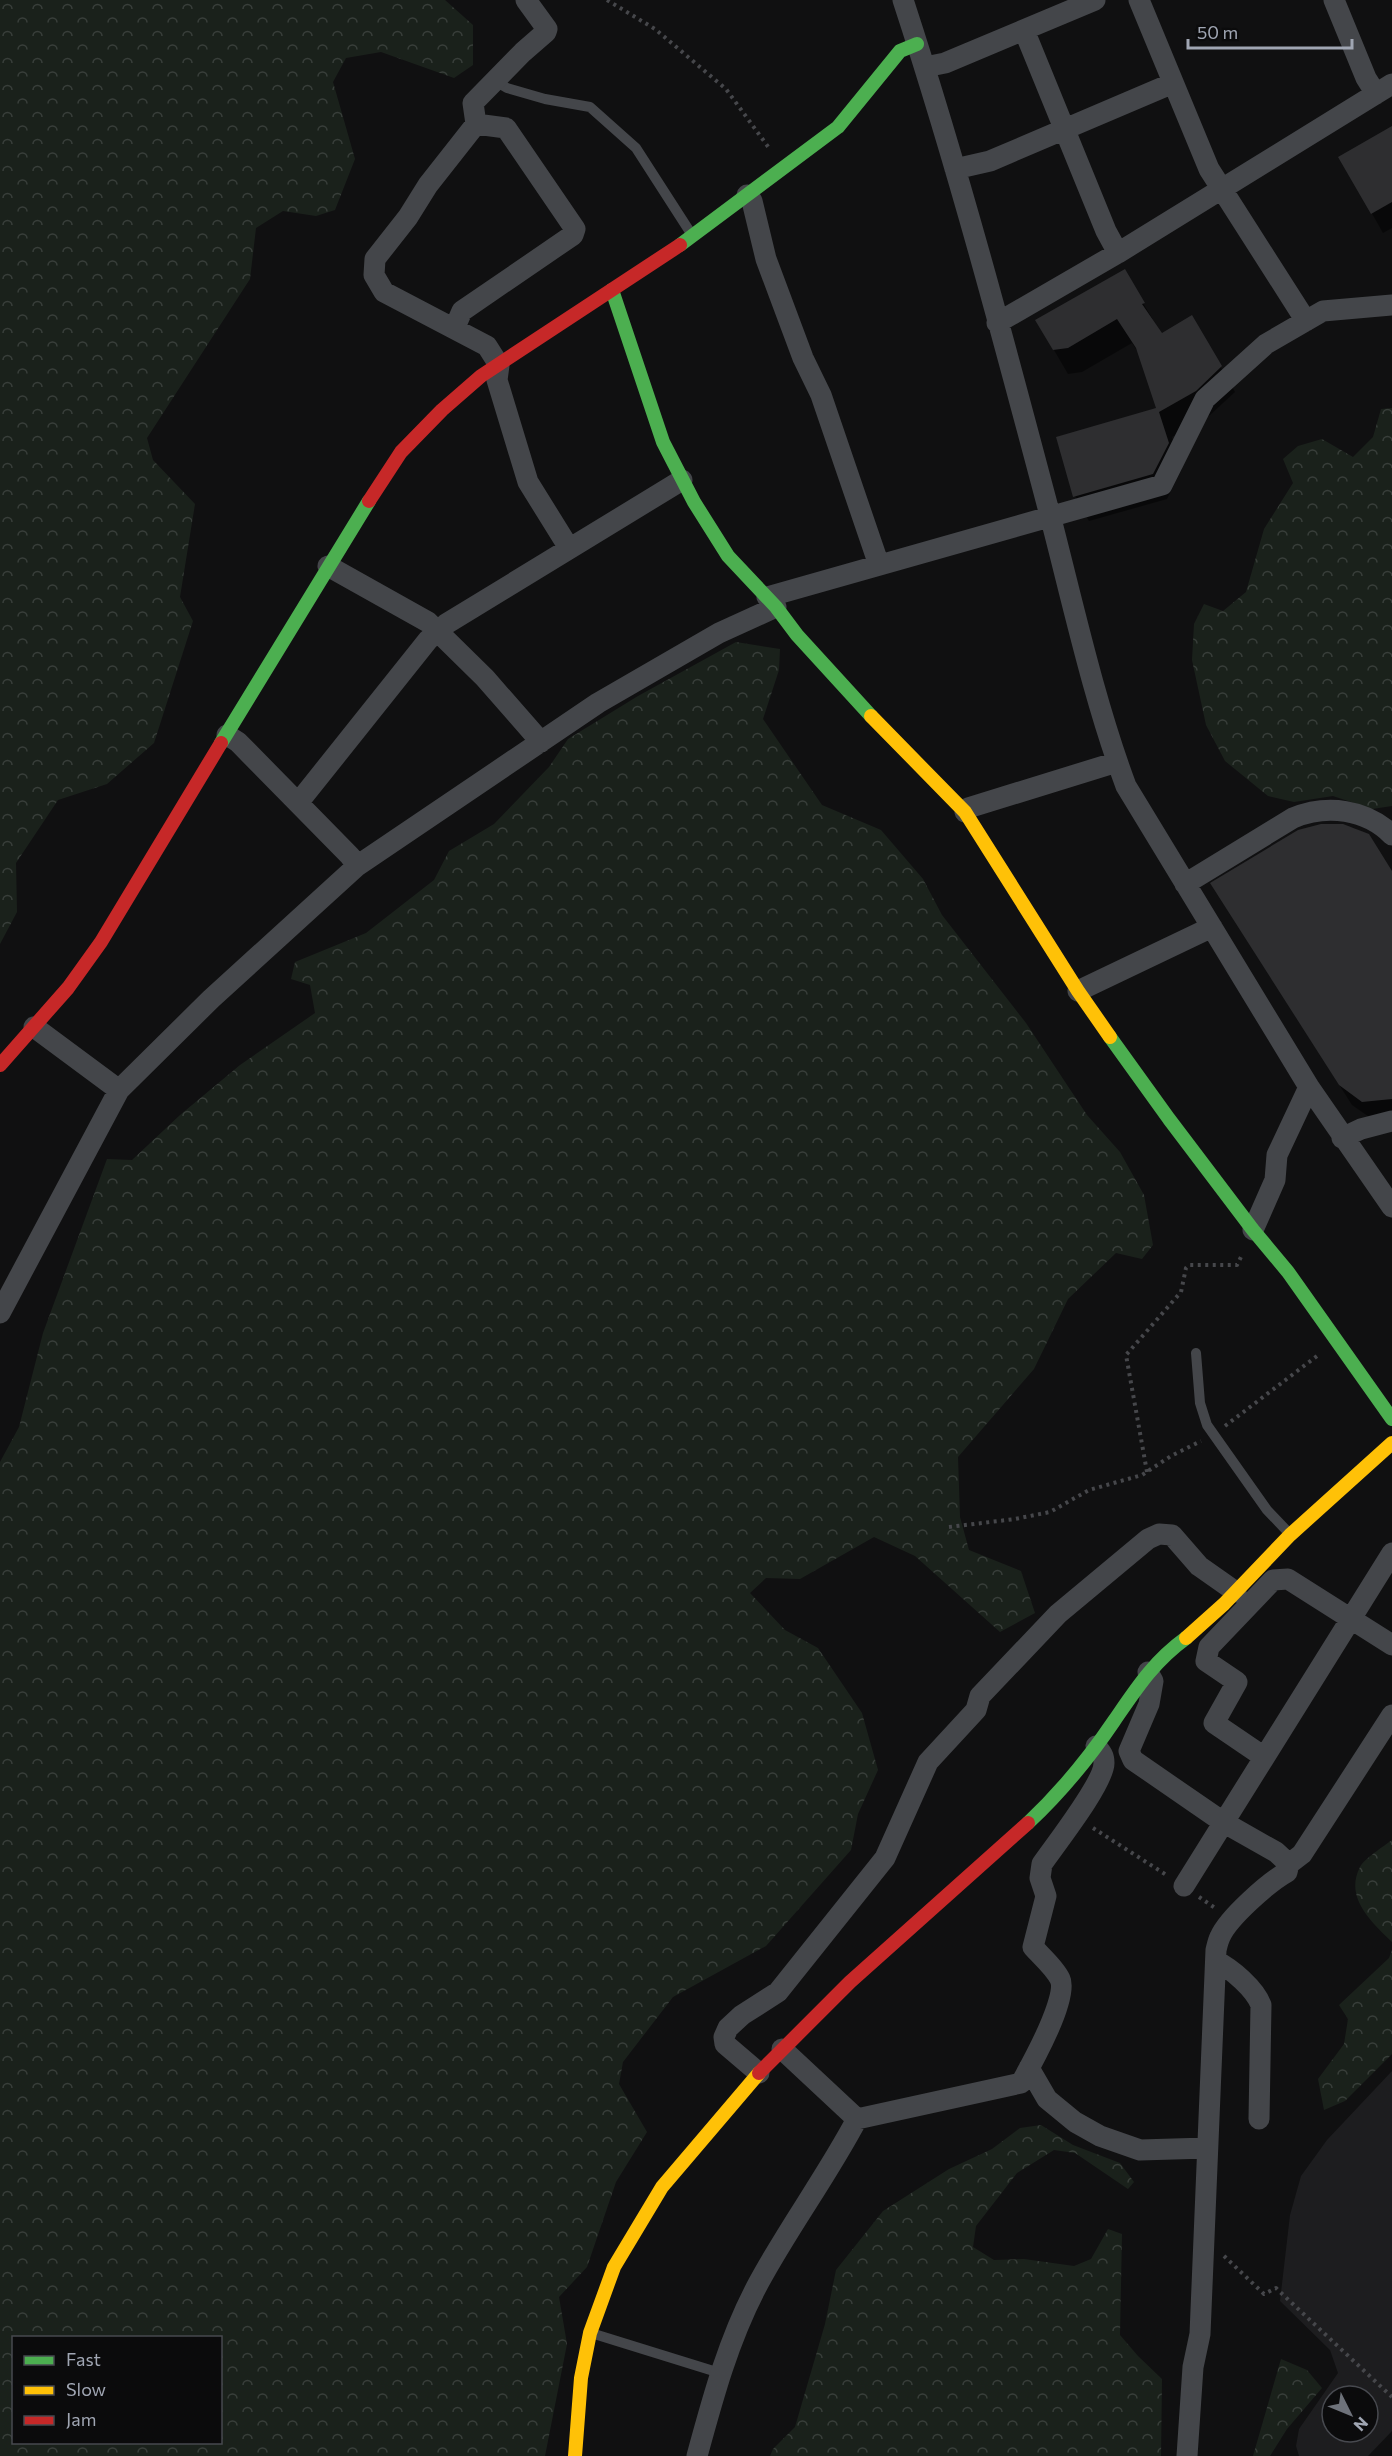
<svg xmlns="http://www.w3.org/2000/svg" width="1392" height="2456" font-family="Commissioner,sans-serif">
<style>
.built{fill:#1d1d1f;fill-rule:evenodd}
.forest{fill:url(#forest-crowns);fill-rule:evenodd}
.shadow{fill:#0007}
.building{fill:#2e2e30}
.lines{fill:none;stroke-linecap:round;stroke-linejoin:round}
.path{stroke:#46474b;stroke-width:4;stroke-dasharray:3 4.5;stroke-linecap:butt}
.lane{stroke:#44464a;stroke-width:10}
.street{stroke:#44464a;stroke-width:21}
.fast{stroke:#4caf50;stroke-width:14}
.slow{stroke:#ffc107;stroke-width:14}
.jam{stroke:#c62828;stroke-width:14}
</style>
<defs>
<pattern id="forest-crowns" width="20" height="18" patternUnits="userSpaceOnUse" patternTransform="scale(1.5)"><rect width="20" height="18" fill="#1a211b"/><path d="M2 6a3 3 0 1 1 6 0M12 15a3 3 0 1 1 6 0" fill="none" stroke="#383e3a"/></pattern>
</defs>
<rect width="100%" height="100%" fill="#101011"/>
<path class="built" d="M1392,2071V2456H1299L1296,2446L1299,2429L1338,2373L1330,2350L1280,2301L1290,2215L1301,2176L1327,2140ZM1332,2396H1368V2432H1332Z"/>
<path class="forest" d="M0,0H445L473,25V65L454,78L381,52L346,58L333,82L355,159L335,210L316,216L283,211L256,228L250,279L147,438L153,460L195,504L180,597L193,621L154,743L107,784L58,800L16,863L17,912L0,944Z
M1392,408V806L1372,809L1333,796L1294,802L1268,796L1225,761L1206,725L1192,660L1194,624L1204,604L1223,611L1246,592L1264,529L1293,483L1283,459L1298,446L1322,439L1353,457L1373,437L1381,409Z
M736,642L780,649L779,670L763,719L822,805L881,830L923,879L942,915L1026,1023L1087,1115L1120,1152L1144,1195L1153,1245L1142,1259L1116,1253L1068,1299L1034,1369L958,1457L960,1517L969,1550L1021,1571L1035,1613L1000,1632L915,1556L874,1537L800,1579L766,1578L750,1593L785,1630L818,1648L862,1713L878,1770L858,1814L851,1850L766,1946L673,1997L623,2062L619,2084L647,2132L616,2182L587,2267L559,2297L567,2344L545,2456H0V1462L19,1427L43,1333L107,1159L132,1160L180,1115L240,1065L315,1013L310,985L291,979L295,962L366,933L434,880L449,851L494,824L549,767L568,739L638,696ZM14,2338H220V2442H14Z
M1392,1840V1942C1372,1922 1344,1898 1360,1867C1364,1859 1384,1846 1392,1840Z
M1392,1950V2054L1345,2101L1324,2110L1318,2079L1344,2044L1348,2019L1339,2005L1389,1958Z
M1041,2125L1073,2145L1120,2163L1134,2182L1128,2189L1075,2153L1054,2150L1017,2173L976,2226L973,2247L994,2260L1024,2259L1074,2266L1091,2259L1108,2229L1122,2234L1120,2335L1138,2356L1162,2379L1161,2456H770L773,2449L795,2427L825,2324L836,2270L883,2211L949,2169L992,2149L1020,2128Z
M1281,2359L1307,2370L1322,2388L1287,2429L1270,2456H1253Z"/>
<path class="shadow" d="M1392,128V228L1383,233L1340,157Z
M1124,271L1162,335L1192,317L1235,392L1210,415L1172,437L1182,469L1167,499L1089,521L1075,496L1158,409L1140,355L1132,343L1082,372L1068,374L1037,321Z
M1332,825L1354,828L1368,835L1392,875V1119L1375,1121L1352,1105L1224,903Z
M1392,2431V2456H1368Z"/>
<path class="building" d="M1392,126V202L1371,214L1338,157Z
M1125,269L1145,303L1142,304L1162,333L1192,315L1222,366L1196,391L1159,412L1169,443L1153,474L1073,497L1056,437L1156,408L1136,348L1117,319L1068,348L1053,350L1035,320Z
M1321,824H1343L1369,834L1392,871V1099L1362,1102L1339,1085L1210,883L1298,830Z"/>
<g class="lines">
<path class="path" d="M607,0L655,29L726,89L769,148
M1225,1426L1317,1356
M1147,1472L1126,1355L1181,1292L1186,1268L1189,1265H1237L1242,1255
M949,1527L1015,1519L1050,1512L1089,1490L1142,1475L1171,1456L1201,1441
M1093,1828L1168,1876
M1199,1897L1215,1908
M1224,2256L1264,2294L1276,2288L1278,2290L1392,2397"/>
<path class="lane" d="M495,81L507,88L545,99L590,107L636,148L692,235
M1196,1353L1200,1403L1207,1425L1267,1510L1289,1533
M591,2333L720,2373"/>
<path class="street" d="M903,0C959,171 1005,345 1051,519C1074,608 1094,700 1126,786L1309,1087L1392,1207
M1139,0L1209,169L1306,321
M1334,0L1366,78L1376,94
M1024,30L1106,231L1118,253
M925,67L945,63L1095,0
M476,124L428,185L408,217L375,259L374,275L384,292L487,346L499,365L497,380L528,482L569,548
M955,169L990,161L1173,83
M747,195L752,201L766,259L803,358L821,395L879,565
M997,323L1118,253L1392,84
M455,327L462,311L573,235L575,229L506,128L476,124L473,103L523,52L546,32L547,29L526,0
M328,566L428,622L485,678L541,742
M767,597L1162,485L1205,399L1266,344L1323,311L1392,305
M227,735L238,742L350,856L357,866
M298,803L428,640L446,624L682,480
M965,812L968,808L1117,762
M1185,884L1293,818C1327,804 1366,809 1392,835
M1078,991L1212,927
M34,1027L119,1090
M1342,1138L1361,1129L1392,1121
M1253,1230L1275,1180L1277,1155L1309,1087
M0,1313L119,1090L211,999L357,866L598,703L719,633L776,607
M1148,1672L1153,1681L1149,1704L1129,1751L1133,1760L1223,1822L1276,1852L1289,1864L1302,1854L1392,1715
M1264,1757L1214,1723L1237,1682L1206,1661L1209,1647L1273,1580L1288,1579L1392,1645
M1184,1886L1392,1553
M1216,1961C1232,1969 1255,1989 1261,2005L1259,2119
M1029,2068L1047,2099L1075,2122L1100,2136L1140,2150L1207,2148
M759,2073L725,2044L724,2037L728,2028L742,2015L778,1992L885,1858L928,1762L976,1710L980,1696L1058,1614L1148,1539L1159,1534L1172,1535L1199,1566L1236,1592
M857,2119L1021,2083C1031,2065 1069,1997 1060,1979C1055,1968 1041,1956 1033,1947L1046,1896L1040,1878L1042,1864C1055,1845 1104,1783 1104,1763C1104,1755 1101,1752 1096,1746
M697,2456C713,2397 729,2338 758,2284C788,2228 827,2176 857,2119L782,2049
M1187,2456L1193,2367L1200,2334L1216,1950C1217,1946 1218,1941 1220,1937C1228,1918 1269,1882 1287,1872L1289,1864"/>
<path class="fast" d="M680,245L838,127L900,51L917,44
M612,290L663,442L694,502L728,556L776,607L797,635L871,716
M221,743L369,501
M1110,1037L1169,1119L1253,1230L1288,1272L1392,1419
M1028,1823C1060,1793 1089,1758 1114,1721C1136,1689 1153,1662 1186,1638"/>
<path class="slow" d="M871,716L965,812L1078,991L1110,1037
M1186,1638L1224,1604L1290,1535L1392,1443
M575,2456L581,2378L590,2333L614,2267L662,2187L759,2073"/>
<path class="jam" d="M369,501L401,452L442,410L481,376L680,245
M0,1065L68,988L101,942L221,743
M759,2073L850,1982L1028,1823"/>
</g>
<rect x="12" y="2336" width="210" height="108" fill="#0b0b0c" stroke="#47494f" stroke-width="1.5"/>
<rect x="24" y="2356" width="30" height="9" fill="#4caf50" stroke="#47494f" stroke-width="1.5"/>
<text x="66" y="2366" font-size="18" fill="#a0a6b3">Fast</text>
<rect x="24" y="2386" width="30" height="9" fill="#ffc107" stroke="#47494f" stroke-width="1.5"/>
<text x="66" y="2396" font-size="18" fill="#a0a6b3">Slow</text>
<rect x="24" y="2416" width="30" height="9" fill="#c62828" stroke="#47494f" stroke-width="1.5"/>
<text x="66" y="2426" font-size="18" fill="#a0a6b3">Jam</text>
<g transform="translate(1350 2414) rotate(133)"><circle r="28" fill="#0b0b0c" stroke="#47494f" stroke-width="1.5"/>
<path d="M0-4.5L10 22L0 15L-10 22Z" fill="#6e727a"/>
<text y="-9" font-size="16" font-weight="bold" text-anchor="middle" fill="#a0a6b3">N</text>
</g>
<path d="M1188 39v9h164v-9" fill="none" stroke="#a0a6b3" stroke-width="3"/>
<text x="1197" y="39" font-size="18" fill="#a0a6b3" stroke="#0b0b0c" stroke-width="4.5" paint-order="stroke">50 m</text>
</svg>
